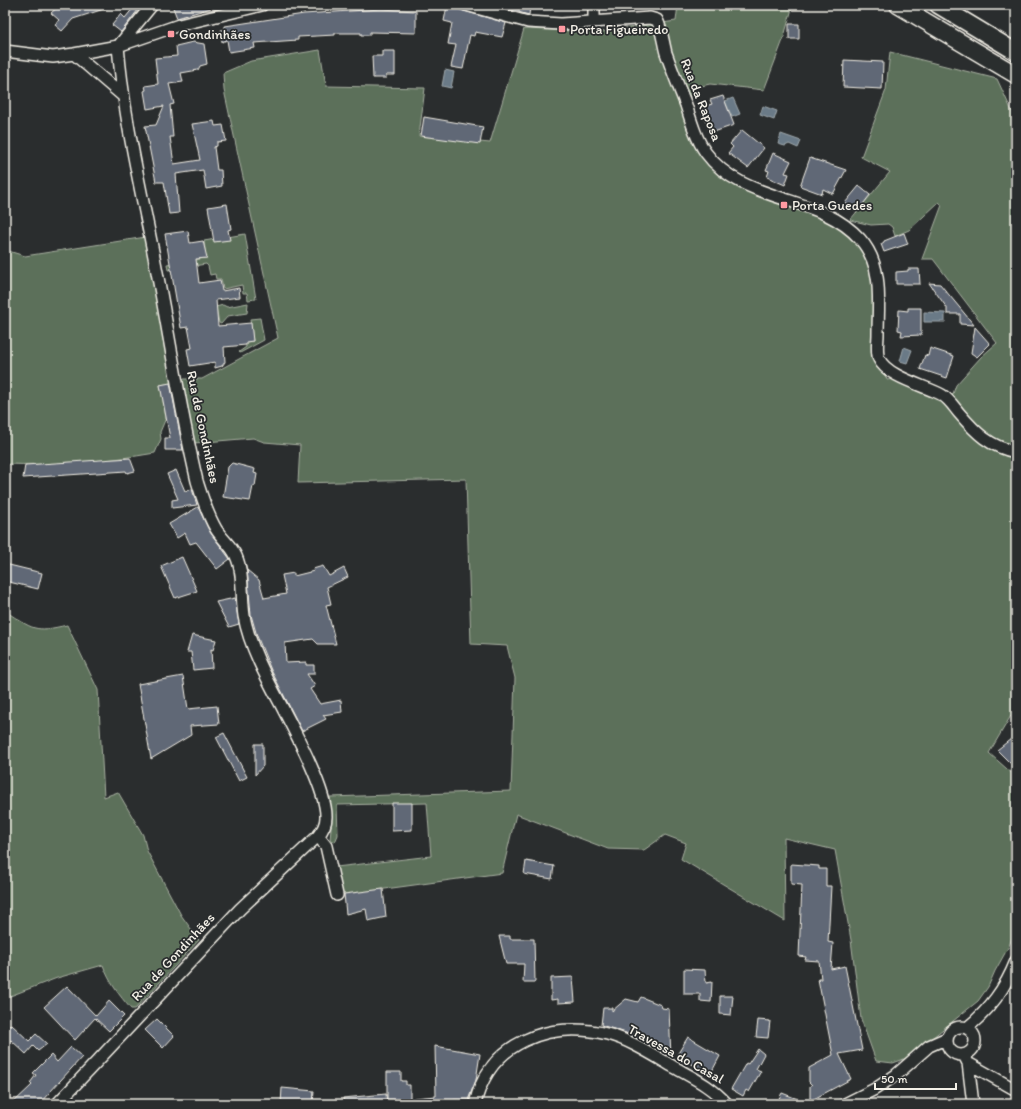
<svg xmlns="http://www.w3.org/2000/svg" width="1021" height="1109" font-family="Itim,sans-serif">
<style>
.green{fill:#5c705a;stroke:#a8b0a1}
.water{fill:#6a7a87;stroke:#a1aaae}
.building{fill:#616876;stroke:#f4f1e8}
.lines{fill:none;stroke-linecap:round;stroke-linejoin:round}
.minor-casing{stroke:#f4f1e8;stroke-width:14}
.highway-casing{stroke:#f4f1e8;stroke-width:19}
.minor{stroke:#2a2d2e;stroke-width:11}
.highway{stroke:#2a2d2e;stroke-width:16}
.poi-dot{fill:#ff9aa2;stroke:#2a2d2e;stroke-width:1.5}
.labels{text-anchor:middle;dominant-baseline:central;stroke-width:3.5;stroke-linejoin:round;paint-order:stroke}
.poi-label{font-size:14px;fill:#f4f1e8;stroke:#2a2d2e;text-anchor:start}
.street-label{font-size:14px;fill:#f4f1e8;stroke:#2a2d2e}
</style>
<rect width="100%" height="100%" fill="#2a2d2e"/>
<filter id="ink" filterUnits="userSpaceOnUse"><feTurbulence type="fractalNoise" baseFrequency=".025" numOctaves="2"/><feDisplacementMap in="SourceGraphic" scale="8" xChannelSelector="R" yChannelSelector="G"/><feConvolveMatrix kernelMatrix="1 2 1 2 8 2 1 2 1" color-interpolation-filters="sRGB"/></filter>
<g filter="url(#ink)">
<path class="green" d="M678,5H793L783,40L764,90L710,84L697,87L686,102L696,135L722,173L841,218L869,244L881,282L875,342L887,380L898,378L951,400L956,385L981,357L997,343L933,259H922L942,205L939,202L909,230L895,236L892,227L888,224L871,225L850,220L890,172L861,157L886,90L890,52L997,79L1016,120V717L1012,714L989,753L1016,777V927L1009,946L995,971L988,987L978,1001L907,1058L893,1063L876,1061L861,1019L851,940L835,850L784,838L785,921L681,859L686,843L665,835L644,850L608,849L516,814L502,873L341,895L336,867L431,856L427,803L337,805L338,835L335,842L330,840L332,817L330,797L511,791L515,678L507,646L471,644L466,479L298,483L300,445L264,442L253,438L194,443L182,379H202L278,338L224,90L223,73L251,61L320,50L326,86L425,88L419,136L490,143L524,29L600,32L676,21Z
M245,234L256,299L248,300L247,293H243L242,285L223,289L221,279H216L215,274L210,275L208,266L206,264L168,270L167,264L206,258L204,241Z
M146,237L172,383L160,385L166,418L160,432L161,439L155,453C110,461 51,466 5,464V250L25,256Z
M248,303L247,313L228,316L221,324L219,323L216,307L223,305L227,307Z
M260,318L264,340L240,353L239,352L246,347V342L253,341L250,319Z
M5,611C33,629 34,633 67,625L98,690L104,797L118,792L143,835L147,851L181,915L199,940L135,1009H131C119,995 109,982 103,965L57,978L5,998Z"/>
<path class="water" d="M445,70L454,72L451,88L442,86Z
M733,98L740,114L732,117L725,101Z
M763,106L777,111L774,120L760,115Z
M781,134L801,141L798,148L789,144L785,146L778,144Z
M924,312L945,313V322H924Z
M904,347L912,350L907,363L900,361Z"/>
<path class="building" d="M60,5H110V7L73,19L62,31L55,25L59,20L51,13Z
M172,5H210L211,8L177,18Z
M493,5H519L530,7L529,15Z
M447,6L506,23L502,37L475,32L474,36L470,35L463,69L451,67L456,45L448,44L452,23L444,21Z
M134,7L138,10L121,32L112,25L121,14L125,18Z
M381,9L416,11V33L370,32V35H361V33H335V35L298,37V40L254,43L255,48L229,52L227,40L222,42L221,30H225V26L304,14Z
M789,24H799V39H789Z
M193,42L204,44L207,64L200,66L198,70L181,73L183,82L169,84L174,104L170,105L173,137H170L174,164L200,160L192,124L214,121L215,126L223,125L226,141L217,142V146L214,147L217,170H221L222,186L206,189L203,170L176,174L179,213L169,214L164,182H156L145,126L156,125L164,106L147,109L144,91L146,90L145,86L158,84L155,58L177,56L176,46Z
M382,51H395V75H386V78H373L372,56H382Z
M844,60L883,62L882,89L843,87Z
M723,96L734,125L711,133L700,108L712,104L710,100Z
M424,117L483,127L480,144L421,136Z
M742,130L764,148L748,168L728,153L733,147L730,144Z
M773,153L791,161L785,173L789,174L785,185L767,177L769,171L766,170Z
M810,158L846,170L833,194L823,189L822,194L800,186Z
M859,186L870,195L857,212L845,203Z
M227,204L231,229L228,230L230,240L214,242L208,207Z
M188,231L190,243L203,241L207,258L196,259L199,283L220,280L222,291L239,288L240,297L216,300L218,326L251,323L253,341L246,342V345L224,347L225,362L222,366L215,368V362L190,366L187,349L192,348L188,327L181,328L165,234Z
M904,233L908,244L884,252L881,244L884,242V241Z
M908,269H919L920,284H896V272L908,271Z
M929,283L940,284L974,325L960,324V314H947V308Z
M908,308H921V335L901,336L902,331L898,330L899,310L908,311Z
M975,327L990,344L977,357L971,353Z
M930,348L954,356L947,378L920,369L925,355L928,356Z
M170,383L179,429L183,450H165V438H170L160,385Z
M130,458L135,471L127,473L126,471L23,478L25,465Z
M232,463L255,469L254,473L257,474L255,486H253L250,501L223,497L228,467Z
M176,470L185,491L192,489L197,505L172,508V500L178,499L167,474Z
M198,507L210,532L230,559L217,569L196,542L190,544L185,533L177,538L169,524Z
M182,557L197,591L175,598L161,566Z
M5,564L42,573L38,589L5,581Z
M323,566L329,576L344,568L348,577L327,587L331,604L326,605L336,644H318L313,639L285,643L286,663L306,662V665H314V674H307L315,686L310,689L320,704L341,700L342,712L323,715L326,719L302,731L271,670L257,636L251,615L247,570L259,580L264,598L286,594L282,575L294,573V576L314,571L313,569Z
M235,598L239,624L229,627L216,602Z
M192,635L216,640L213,650L211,649L212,668L193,670L191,652H187Z
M183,676L188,709L217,706L219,724L190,726L191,735L151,759L138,684Z
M224,733L247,777L239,781L216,737Z
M1016,735V769L997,750Z
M255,744H263V766L255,775Z
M392,803H412V830L392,831Z
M526,861L554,866L552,879L524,874Z
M791,864L819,866V869H826V886H831L828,942L833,943L831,969L845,966L862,1050L839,1054L851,1079L810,1101V1086L812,1085L809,1082V1068L833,1055L818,979H821L819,961L805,960L806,957L799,956L802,885L791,884Z
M383,889L386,917L368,921L366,909L346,914L344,894Z
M499,936H510V939H534L535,982H523L524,964H506Z
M684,969L705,970L706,983L712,982L711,1002L700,1001V994H684Z
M573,977L575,1002L558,1003V999L551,1000V978Z
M67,986L96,1016L109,1001L124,1016L109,1031L95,1018L75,1040L44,1007Z
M720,996H733L731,1015L720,1014Z
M641,997L661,1005L662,1008L669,1009L671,1057L626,1033L601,1025L603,1008H612V1011L626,999L638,1002Z
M157,1019L174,1036L163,1048L145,1030Z
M758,1020L770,1021L768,1038L756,1037Z
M11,1024L29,1041L36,1034L47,1044L38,1051L33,1046L26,1054L11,1040L5,1045V1029Z
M688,1037L720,1056L710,1075L677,1055Z
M435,1046L480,1054L476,1080L468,1100H454V1104H415L414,1098L436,1096Z
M71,1047L82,1057L39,1104H12L32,1085L30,1083L36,1075L33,1073L51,1055L57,1062Z
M758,1049L764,1054L756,1069L761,1071L749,1092L746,1090L743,1096L731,1089L746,1063L748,1064Z
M387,1072H401V1081H406V1085H410V1100H387Z
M282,1088L314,1091L313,1104H281Z
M782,1093L808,1103V1104H776Z
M386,1094L387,1104H344L343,1098Z"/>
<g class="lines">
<defs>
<path id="minor" d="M466,5L528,22L561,24L650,18L657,20C662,30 663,42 666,53C672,70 679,88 686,105C691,121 696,139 706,153C744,205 819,193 860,239C884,266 878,302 878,334C878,341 876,352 879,359C887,377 926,386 942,395C949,399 954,407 959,413C976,433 990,447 1016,452
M594,5V21
M120,44L152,5
M5,51L53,57L74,54L118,46L179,25L262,5
M74,54L123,96
M318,836L326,846L337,895
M947 1041a14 14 0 1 1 28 0a14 14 0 1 1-28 0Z
M967,1028C990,1009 1005,989 1016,961
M964,1055L968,1063L1016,1090
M968,1063L973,1104
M57,1104L240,909L318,836C323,830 326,825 326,817C327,791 294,730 281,705C267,679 249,645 244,616C241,596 244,574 236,556C231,545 222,539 216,529C207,514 202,497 197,481C180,410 170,338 156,267C142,193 124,121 118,46
M475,1104C489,1042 549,1020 607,1034C628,1039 653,1055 672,1066C693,1078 711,1086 727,1104
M845,1104L875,1089L896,1075L929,1046L947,1038"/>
<path id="highway" d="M898,5L1016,75
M938,5L1016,52"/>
</defs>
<use href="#minor" class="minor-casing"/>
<use href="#highway" class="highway-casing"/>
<use href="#minor" class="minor"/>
<use href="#highway" class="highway"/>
</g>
</g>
<g class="poi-dot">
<rect x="558" y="25" width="8" height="8" rx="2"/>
<rect x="167" y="30" width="8" height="8" rx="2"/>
<rect x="780" y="201" width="8" height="8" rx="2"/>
</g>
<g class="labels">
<g class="poi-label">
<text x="570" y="29">Porta Figueiredo</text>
<text x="179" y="34">Gondinhães</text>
<text x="792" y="205">Porta Guedes</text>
</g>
<g class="street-label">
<text transform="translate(701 100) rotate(68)">Rua da Raposa</text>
<text transform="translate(203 427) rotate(78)">Rua de Gondinhães</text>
<text transform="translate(173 957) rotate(-47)">Rua de Gondinhães</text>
<text transform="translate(676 1054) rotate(29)">Travessa do Casal</text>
</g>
</g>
<rect width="1021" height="1109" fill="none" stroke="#2a2d2e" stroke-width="20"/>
<rect x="10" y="10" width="1001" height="1089" fill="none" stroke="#f4f1e8" stroke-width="1.5" filter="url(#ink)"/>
<path d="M875 1083v6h81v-6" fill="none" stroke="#f4f1e8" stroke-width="2"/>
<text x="881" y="1083" font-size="12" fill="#f4f1e8" stroke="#2a2d2e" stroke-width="3" paint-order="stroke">50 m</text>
</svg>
